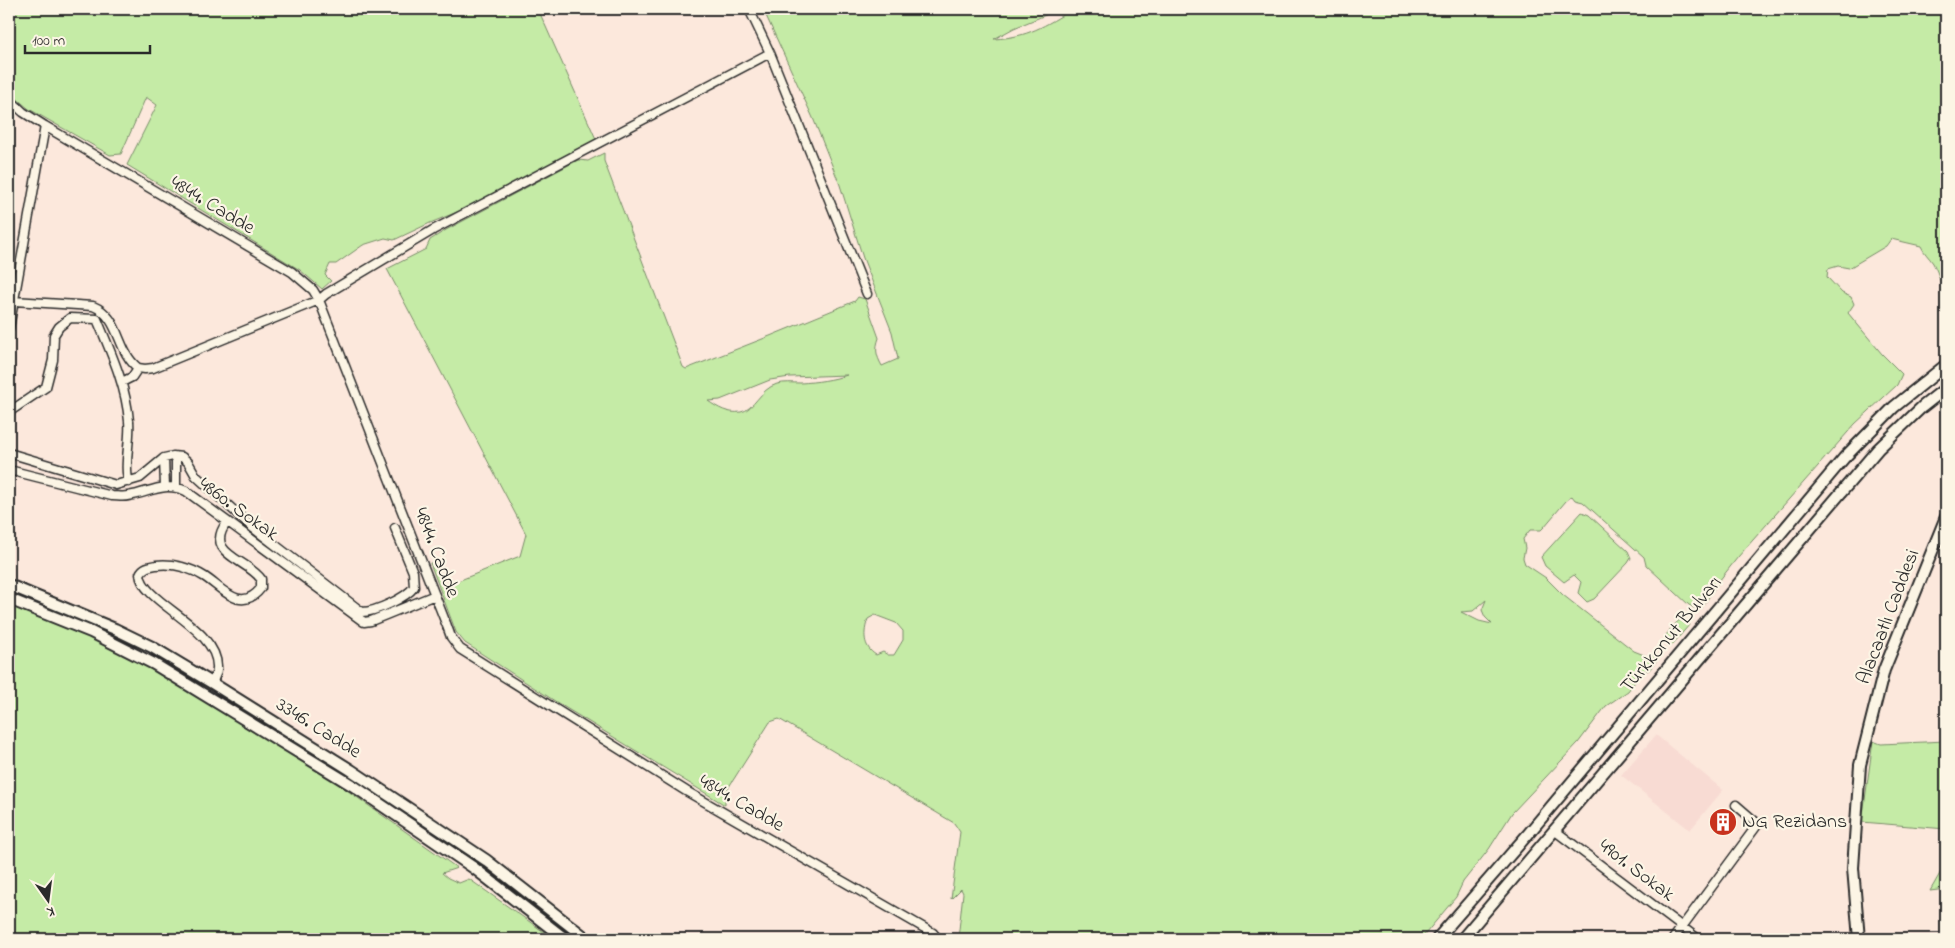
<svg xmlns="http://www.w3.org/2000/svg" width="1955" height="948" font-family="'Indie Flower',sans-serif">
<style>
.built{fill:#f8dbd3}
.green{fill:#c5eba6;stroke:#788b68;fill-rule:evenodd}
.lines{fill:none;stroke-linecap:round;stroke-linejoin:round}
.minor-casing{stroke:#2b2b2b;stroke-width:11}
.tertiary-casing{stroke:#2b2b2b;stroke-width:14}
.minor{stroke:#fcf5e5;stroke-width:8}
.tertiary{stroke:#fcf5e5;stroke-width:10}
.labels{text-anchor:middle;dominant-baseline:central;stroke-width:4.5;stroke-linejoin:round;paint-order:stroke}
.street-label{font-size:20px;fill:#2b2b2b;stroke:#fcf5e5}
.poi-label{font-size:20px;fill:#2b2b2b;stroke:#fcf5e5;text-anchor:start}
</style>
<rect width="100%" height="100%" fill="#fce8dc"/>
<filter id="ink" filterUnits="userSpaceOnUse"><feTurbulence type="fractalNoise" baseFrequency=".02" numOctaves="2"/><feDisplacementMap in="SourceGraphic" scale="10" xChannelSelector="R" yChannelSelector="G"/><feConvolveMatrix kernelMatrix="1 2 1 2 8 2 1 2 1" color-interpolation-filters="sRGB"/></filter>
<g filter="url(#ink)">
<path class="built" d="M1656,735L1723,790L1690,830L1621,775Z"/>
<path class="green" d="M9,9H538L596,139L467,208L430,223L394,240L385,238L363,245L336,264H330L325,275L331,281L322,289L300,270L127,165L157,105L146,97L121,154L110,155L29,109L9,92Z
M763,9H1060L1014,28L994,39C1029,37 1044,26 1073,9H1946V302C1943,289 1939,274 1933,263C1929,257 1924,253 1921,246L1891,239L1886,246L1849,268L1838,266L1828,269L1827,277L1842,293L1851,297L1854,304L1848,313L1882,354L1902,374L1897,385L1855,424L1738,557L1719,581L1701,609H1696L1689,605L1646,565L1644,557L1583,502L1575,500L1572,496L1566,501L1544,527L1541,530H1530L1523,539L1525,548L1523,558L1525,564L1546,578L1563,595L1634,651L1649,657L1655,654L1656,661L1649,670L1643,671L1628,691L1606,706L1578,743L1512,813L1489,849L1463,882L1456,897L1421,939H958L963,893L961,889L951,899L960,832L954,823L779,719L770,722L725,793V805L561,705L465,643L456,632L430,563L434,562L443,587L520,556L526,534L387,269L426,249L430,240L446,230L578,160L588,161L604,153V161L683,367L686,369L770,336L855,301L858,297L865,299L879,338C875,349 876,355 882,366L898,359L892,332L863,258L840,185L813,118ZM847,375C833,380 816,382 801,383C793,383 784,382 777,384C760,389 754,410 741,412C728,414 718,408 708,401L720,400L770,380L790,377ZM1486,600L1482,610L1485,617L1492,624L1479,621L1461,612L1473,611ZM875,615L896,623L903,631V640L894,655H888L883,652L876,655C863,647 863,633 868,619Z
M1582,512L1589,515L1628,551L1631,558L1628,563L1594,599L1587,602L1578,593L1581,582L1574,575L1564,582L1545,566L1541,557Z
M9,599L102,637L269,735L457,868L442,873L448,878L459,883L469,879L554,939H9Z
M1679,620L1690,624L1671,646L1666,635Z
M1873,741L1881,744L1946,741V829L1862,822Z
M1946,863V889L1930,891Z"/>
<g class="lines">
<defs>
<path id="minor" d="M749,9L770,53L867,294
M9,99L23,112L45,126L292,272L313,290L319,300L447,626L451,637L460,649L686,791L933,933L938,939
M14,301L93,306C121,317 116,351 138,368
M9,328L45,126
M122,382L132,377L138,368L145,369L153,368L319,300L326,294L433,230L770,53
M9,412L46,387L53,360L54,335L59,327L70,318L97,319C111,353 126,385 129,421C131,439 123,468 129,482
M9,453L116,485L140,478L164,458L173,456L182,457L188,462L196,476L252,527L362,612C375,612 406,598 414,587L413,572L395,528
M176,457V487
M164,458L165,487
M9,470L112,496C117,496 123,497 128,496C150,493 162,481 186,491L364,622L371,621L435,595
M212,683C214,679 217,673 217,669C220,628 142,603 140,574C143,567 150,566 156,565C173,563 191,568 205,577C222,588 241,614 261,588V579C247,559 203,554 227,522
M1554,830L1698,939
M1673,939L1758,824L1736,805"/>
<path id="tertiary" d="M9,585L115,629L152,647L212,683L351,770L486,860L587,939
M9,599L91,632L154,664L355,787L474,868L565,939
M1437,939L1529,833L1844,458L1894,407L1946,365
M1462,939L1878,449L1922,407L1946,388
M1859,939L1853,868L1860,765L1884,670L1946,517"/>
</defs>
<use href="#minor" class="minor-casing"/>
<use href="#tertiary" class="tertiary-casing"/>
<use href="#minor" class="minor"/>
<use href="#tertiary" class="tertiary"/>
</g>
</g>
<defs>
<symbol id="building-disc" viewBox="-11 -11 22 22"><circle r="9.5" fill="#c8321e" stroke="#fcf5e5"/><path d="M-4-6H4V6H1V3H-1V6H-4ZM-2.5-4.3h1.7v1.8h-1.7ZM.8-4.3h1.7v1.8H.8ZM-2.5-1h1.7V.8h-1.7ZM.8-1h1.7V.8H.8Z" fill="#fff"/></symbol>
</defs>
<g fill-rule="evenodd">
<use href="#building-disc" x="1707" y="806" width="32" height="32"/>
</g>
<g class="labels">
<g class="street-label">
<text transform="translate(212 206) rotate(31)">4844. Cadde</text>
<text transform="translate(238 510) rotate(36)">4860. Sokak</text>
<text transform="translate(436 553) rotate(69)">4844. Cadde</text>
<text transform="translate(1889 617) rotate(-69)">Alacaatlı Caddesi</text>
<text transform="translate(1672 635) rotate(-50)">Türkkonut Bulvarı</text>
<text transform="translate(318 729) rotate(32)">3346. Cadde</text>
<text transform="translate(741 804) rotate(30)">4844. Cadde</text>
<text transform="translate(1636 871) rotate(37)">4901. Sokak</text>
</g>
<g class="poi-label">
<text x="1742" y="822">NG Rezidans</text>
</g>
</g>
<rect width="1955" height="948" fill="none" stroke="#fcf5e5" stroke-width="30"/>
<rect x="15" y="15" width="1925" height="918" fill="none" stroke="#2b2b2b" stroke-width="2" filter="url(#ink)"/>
<g transform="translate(48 900) rotate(166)" stroke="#fcf5e5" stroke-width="4" paint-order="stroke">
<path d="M0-4L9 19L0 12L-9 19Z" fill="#2b2b2b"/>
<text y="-8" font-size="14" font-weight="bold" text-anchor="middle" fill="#2b2b2b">K</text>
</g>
<path d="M25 45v8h125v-8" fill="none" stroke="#2b2b2b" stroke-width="2.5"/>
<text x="32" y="45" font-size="15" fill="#2b2b2b" stroke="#fcf5e5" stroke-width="4" paint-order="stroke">100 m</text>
</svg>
